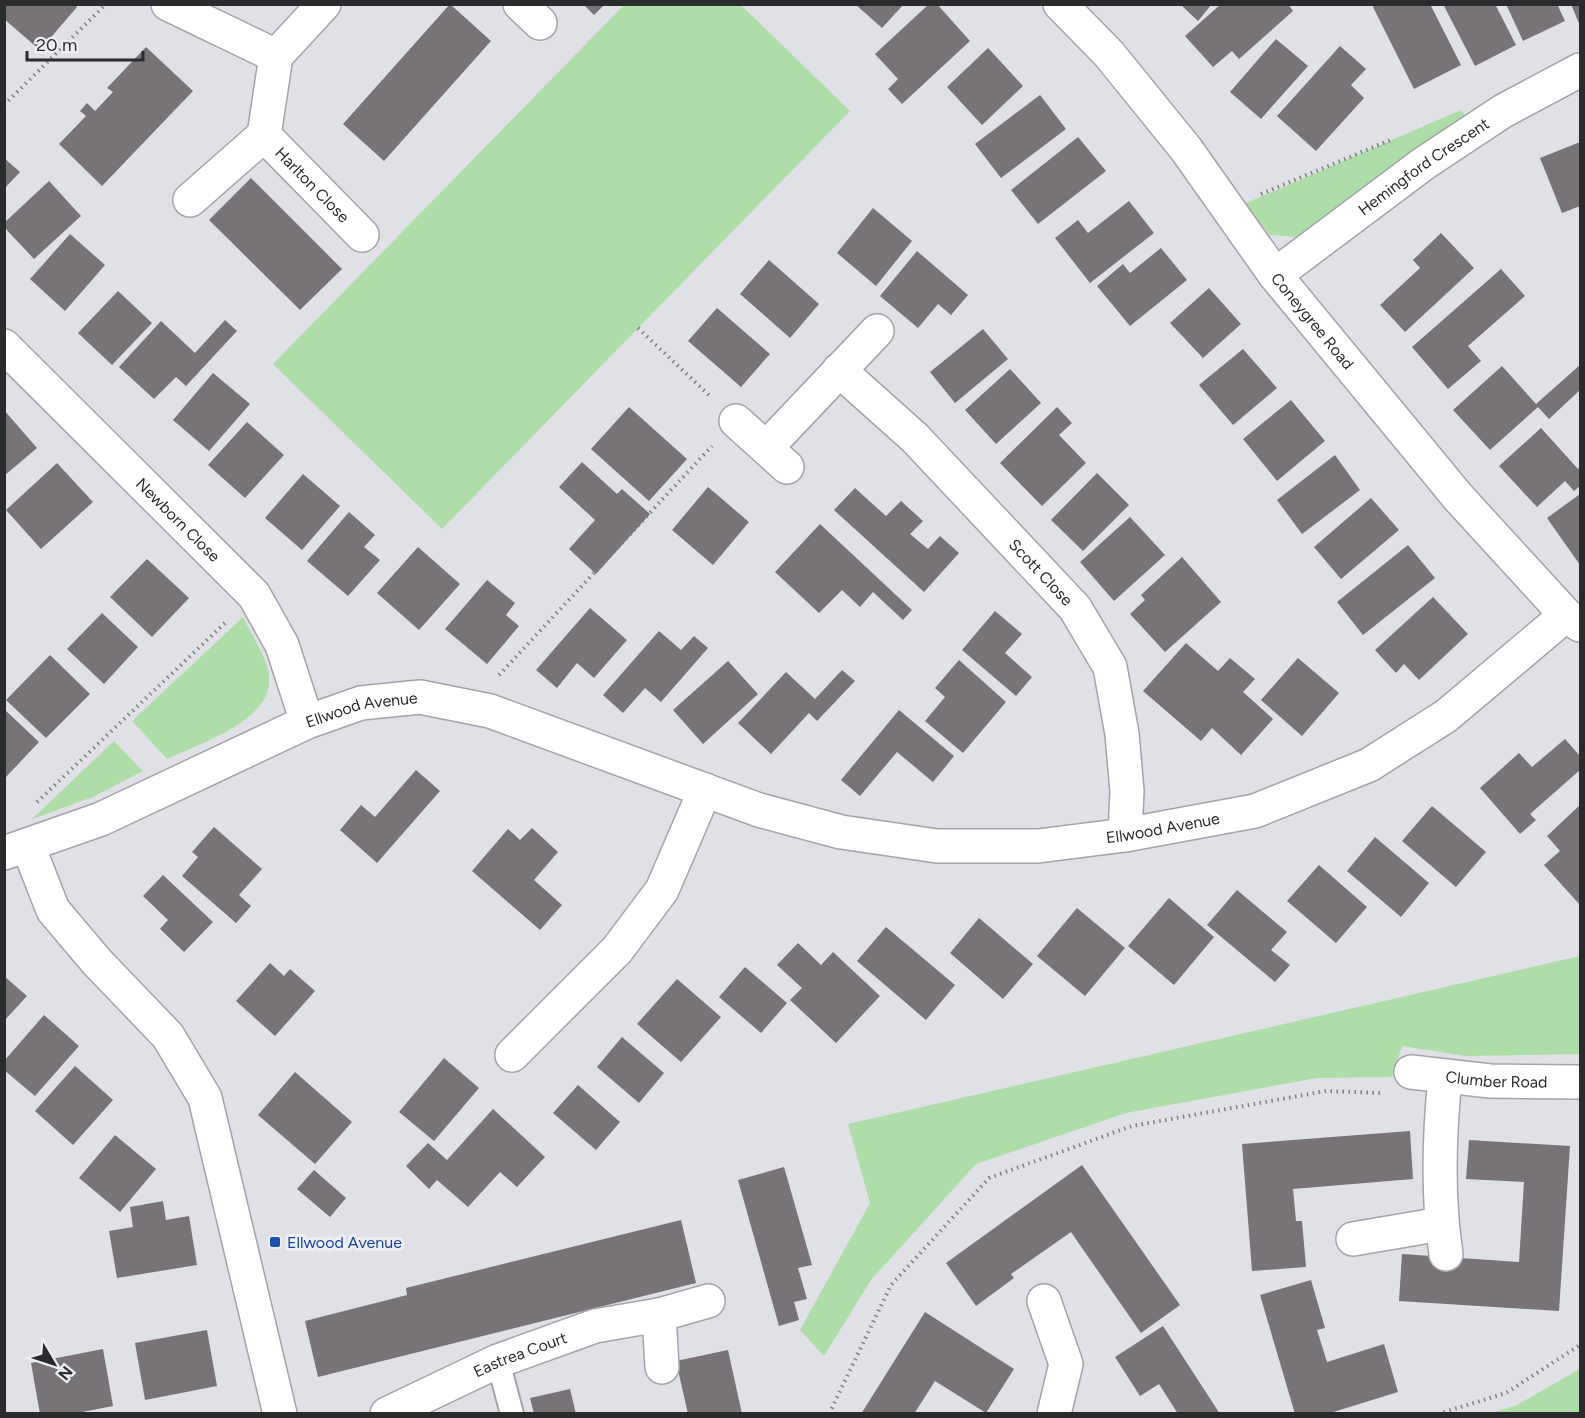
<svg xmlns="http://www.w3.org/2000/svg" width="1585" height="1418" font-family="Figtree,sans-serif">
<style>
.green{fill:#addea7}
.building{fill:#787376}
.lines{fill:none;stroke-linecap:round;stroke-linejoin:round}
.service-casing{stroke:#a3a4a9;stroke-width:26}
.minor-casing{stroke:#a3a4a9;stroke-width:36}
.tertiary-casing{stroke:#a3a4a9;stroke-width:36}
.path{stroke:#7e7f83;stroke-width:4;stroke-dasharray:1.5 4.5;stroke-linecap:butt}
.service{stroke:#fff;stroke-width:22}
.minor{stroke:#fff;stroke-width:33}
.tertiary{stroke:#fff;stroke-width:33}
.transit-dot{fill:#1a4fb4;stroke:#edeff3;stroke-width:2}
.labels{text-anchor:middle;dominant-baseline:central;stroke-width:6;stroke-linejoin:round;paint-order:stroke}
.street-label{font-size:16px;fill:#2a2b2d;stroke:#edeff3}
.transit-label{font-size:16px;fill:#164399;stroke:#edeff3;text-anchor:start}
</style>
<rect width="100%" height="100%" fill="#e0e1e6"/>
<path class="green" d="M624,5H741L850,111L442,529L273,364Z
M1461,110L1470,122L1307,238L1270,235L1244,204Z
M243,617C250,632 260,647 266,663C287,717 204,741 167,759L132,721Z
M114,741L143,771L93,797L32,819Z
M1580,956V1054L1466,1056L1402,1046L1392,1077L1317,1078L1126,1113L976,1164L871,1280L824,1356L800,1330L870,1203L848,1124Z
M1580,1369V1413H1490L1515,1406Z"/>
<path class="building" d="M4,4H74L77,7L40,50L4,19Z
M450,4L491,41L384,161L343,124Z
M583,4H605L594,15Z
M855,4H904L882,28Z
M929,4H937L970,41L902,104L888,89L898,79L875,54Z
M1180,4H1212L1198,21Z
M1221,4H1288L1293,11L1239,59L1232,51L1213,67L1185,36Z
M1377,4H1430L1461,65L1414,89L1373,7Z
M1443,4H1495L1516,45L1475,66Z
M1506,4H1557L1565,21L1523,41Z
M1571,4H1580V26Z
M1276,39L1308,66L1261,119L1230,92Z
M1340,46L1366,69L1351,85L1364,98L1316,151L1277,116Z
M146,47L193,91L102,186L59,144L86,116L80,111L87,103L95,111L113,92L107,88Z
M988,48L1023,86L982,125L947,87Z
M1040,95L1066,129L1001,178L975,144Z
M1078,137L1106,171L1038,224L1011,190Z
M1580,142V206L1562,213L1540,158Z
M4,158L20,172L4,189Z
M251,178L342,269L300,310L209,220Z
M49,181L81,216L34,259L4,227V223Z
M1129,201L1154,233L1090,283L1055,238L1078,220L1088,233Z
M873,208L912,241L876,286L837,253Z
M1441,233L1474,268L1405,332L1380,305L1420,268L1413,260Z
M70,234L105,265L65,311L30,279Z
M1161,248L1187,280L1130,326L1097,286L1123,264L1130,273Z
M917,251L968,295L951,315L938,304L918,328L880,296Z
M769,260L819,304L790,338L740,294Z
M1501,269L1525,296L1468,346L1481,361L1448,389L1412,347Z
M1209,288L1241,324L1203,358L1170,323Z
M118,291L152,323L112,365L78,333Z
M717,308L770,354L741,387L688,341Z
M225,320L237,331L186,386L176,377L154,399L119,367L161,321L195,353Z
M983,329L1008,359L955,403L930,372Z
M1243,349L1277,388L1233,425L1199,385Z
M1580,365V390L1549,419L1538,407L1490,450L1453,410L1502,366L1536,404Z
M1010,369L1041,403L996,444L965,410Z
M213,373L250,404L209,451L173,420Z
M1291,400L1325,441L1277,481L1243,439Z
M629,407L687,459L649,501L591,449Z
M1057,407L1072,423L1059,435L1086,463L1042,506L1000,463Z
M4,410L37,448L4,476Z
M247,422L284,455L245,498L208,465Z
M1541,428L1578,469L1580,466V486L1574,491L1565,481L1537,507L1499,466Z
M1335,455L1360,490L1302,534L1277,500Z
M582,462L617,494L622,489L650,514L596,574L569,549L595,520L559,487Z
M57,463L93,502L41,549L6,510Z
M1097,473L1129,505L1083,551L1051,520Z
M303,474L340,506L302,550L265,518Z
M708,487L749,522L713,565L672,530Z
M855,488L886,516L901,501L923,521L910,534L928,549L940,536L959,553L924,592L834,510Z
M1580,494V565L1547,518Z
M1371,498L1399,530L1341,579L1314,547Z
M349,512L375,535L364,547L380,560L348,596L307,561Z
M1130,517L1165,555L1114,601L1080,562Z
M820,524L912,610L903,620L873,592L860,607L842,590L819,613L775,572Z
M1408,545L1435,578L1363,635L1337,602Z
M418,547L460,584L419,630L377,593Z
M1182,557L1221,602L1165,652L1130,614L1145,600L1141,595Z
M147,559L189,598L152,637L110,597Z
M487,580L515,603L506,615L519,626L487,664L445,629Z
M1433,597L1468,634L1419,680L1404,664L1396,673L1375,650Z
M590,608L627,640L594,678L577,663L557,688L536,670Z
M995,611L1022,634L1005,653L1032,677L1016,696L962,650Z
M102,613L138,647L104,684L67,649Z
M659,631L681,650L694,636L708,648L661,702L645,688L623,713L603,695Z
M1186,643L1218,671L1230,658L1255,679L1243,692L1273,719L1241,755L1212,728L1201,741L1143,691Z
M50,655L90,694L46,738L6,700Z
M1298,658L1339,693L1302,736L1261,700Z
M959,660L1006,702L963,753L925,721L945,697L935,688Z
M728,661L758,694L703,744L673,710Z
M842,670L855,681L817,721L809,713L771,754L738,723L786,672L815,699Z
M4,709L39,742L6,777L4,776Z
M899,710L954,756L933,782L897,752L860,796L841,780Z
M1565,739L1580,756V770L1530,814L1536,820L1520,834L1480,788L1519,753L1532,767Z
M416,770L440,791L377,863L340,830L361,805L375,817Z
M1580,805V905L1544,865L1560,851L1547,836Z
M1432,806L1486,852L1456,887L1402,841Z
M214,827L262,869L239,895L251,906L236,923L182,876L198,857L192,852Z
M532,828L558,852L534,880L562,905L540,930L472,871L508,829L520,840Z
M1375,837L1429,883L1401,917L1347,871Z
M1319,865L1367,907L1336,943L1287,901Z
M163,875L213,922L184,952L160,929L168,920L143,896Z
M1237,890L1287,932L1271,950L1290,965L1275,982L1207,925Z
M1169,898L1214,937L1174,985L1128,946Z
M1077,908L1125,948L1085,996L1037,956Z
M979,918L1033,964L1003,999L950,953Z
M886,927L955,985L926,1020L857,961Z
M798,943L821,965L833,952L880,996L836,1043L790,1000L802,988L777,965Z
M270,963L284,976L290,969L315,991L275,1036L236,1001Z
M745,967L787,1003L761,1033L719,997Z
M4,976L27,996L4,1021Z
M677,979L721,1017L681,1062L637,1024Z
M44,1015L79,1046L35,1096L4,1070V1061Z
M622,1037L664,1073L639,1103L597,1067Z
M444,1058L479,1088L434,1141L399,1112Z
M75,1066L113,1100L73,1145L35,1111Z
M295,1072L352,1122L315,1164L258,1115Z
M578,1085L620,1122L596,1150L553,1113Z
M493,1109L545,1157L517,1187L500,1172L468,1207L437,1180L429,1189L406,1166L428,1143L447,1160Z
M1410,1131L1413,1179L1293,1189L1296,1221H1302L1306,1267L1252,1271L1242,1144Z
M115,1135L156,1169L120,1212L79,1178Z
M1469,1140L1570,1146L1559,1311L1399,1301L1402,1254L1519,1262L1524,1182L1466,1179Z
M1082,1165L1180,1305L1141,1333L1071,1232L1011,1274L1014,1278L976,1306L946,1263Z
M784,1167L812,1265L798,1268L807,1299L794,1302L799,1320L779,1326L738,1180Z
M314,1170L346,1198L330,1217L297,1189Z
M163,1201L166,1220L189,1216L197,1265L117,1278L109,1231L133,1227L130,1207Z
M681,1220L696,1283L318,1377L305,1321L407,1295L406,1288Z
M1311,1280L1325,1328L1317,1330L1327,1362L1384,1344L1398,1392L1327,1414H1295L1260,1295Z
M925,1312L1014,1369L986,1413L935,1381L914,1414H861Z
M1163,1326L1220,1414H1178L1159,1384L1140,1396L1115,1357Z
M207,1330L217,1386L145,1400L135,1343Z
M103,1349L113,1406L72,1414H40L31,1363Z
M728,1350L742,1414H688L676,1361Z
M570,1389L576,1414H534L530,1398Z"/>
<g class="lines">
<defs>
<path id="service" d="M498,1361L512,1414"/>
<g id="minor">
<path d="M168,4L276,56"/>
<path id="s1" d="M324,4L276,56L264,135L362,235"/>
<path d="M520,4L540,23"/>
<path d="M190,200L264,135"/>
<path id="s2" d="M1275,275L1423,164L1503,111L1580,70"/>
<path id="s3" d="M4,346L254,595L282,645L307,722"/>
<path id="s4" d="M839,370L915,438L1075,608L1110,667L1122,734L1127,791L1125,835"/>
<path d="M736,421L787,467"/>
<path d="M766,448L877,331"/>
<path d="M28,846L53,910L97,962L168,1036L205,1098L280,1414"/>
<path id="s5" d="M4,853L101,819L307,722L361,703L420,697L490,711L759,810L841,832L937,846H1038L1125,835L1255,811L1369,765L1446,716L1566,615"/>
<path d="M512,1055L617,950L662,890L705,790"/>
<path id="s6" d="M1411,1072L1490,1081L1580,1082"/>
<path d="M1445,1078C1439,1137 1437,1195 1446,1254"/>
<path d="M1353,1239L1441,1224"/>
<path d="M1044,1301L1066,1364L1054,1414"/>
<path d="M662,1367L659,1315L708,1301"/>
<path id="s7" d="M387,1414L498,1361L595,1326L659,1315"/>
</g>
<g id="tertiary">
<path id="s8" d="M1060,4L1109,54L1186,149L1275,275L1458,497L1566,615L1580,625"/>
</g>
</defs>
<use href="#service" class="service-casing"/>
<use href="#minor" class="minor-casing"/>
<use href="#tertiary" class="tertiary-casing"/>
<path class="path" d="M4,105L106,4
M1261,194L1393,139
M638,328L710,396
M499,675L712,446
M37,802L227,621
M829,1414L891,1285L989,1178L1132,1126L1326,1091L1381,1093
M1438,1414L1506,1393L1580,1345"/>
<use href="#service" class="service"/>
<use href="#minor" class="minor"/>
<use href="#tertiary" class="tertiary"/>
</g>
<rect class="transit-dot" x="269" y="1236" width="12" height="12" rx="3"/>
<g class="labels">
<g class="street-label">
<text stroke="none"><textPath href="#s2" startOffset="184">Hemingford Crescent</textPath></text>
<text stroke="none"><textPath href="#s1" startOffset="220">Harlton Close</textPath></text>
<text stroke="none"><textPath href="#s8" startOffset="406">Coneygree Road</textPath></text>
<text stroke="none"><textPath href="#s3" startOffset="246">Newborn Close</textPath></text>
<text stroke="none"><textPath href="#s4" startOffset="286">Scott Close</textPath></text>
<text stroke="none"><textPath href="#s5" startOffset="387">Ellwood Avenue</textPath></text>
<text stroke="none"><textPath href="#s5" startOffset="1214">Ellwood Avenue</textPath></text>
<text stroke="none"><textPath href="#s6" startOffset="86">Clumber Road</textPath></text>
<text stroke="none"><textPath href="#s7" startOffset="146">Eastrea Court</textPath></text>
</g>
<g class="transit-label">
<text x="287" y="1242">Ellwood Avenue</text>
</g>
</g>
<rect width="1585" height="1418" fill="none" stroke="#2a2b2d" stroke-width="12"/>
<g transform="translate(54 1364) rotate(129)" stroke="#edeff3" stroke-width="4.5" paint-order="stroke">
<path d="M0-4.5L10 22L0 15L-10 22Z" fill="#2a2b2d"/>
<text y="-9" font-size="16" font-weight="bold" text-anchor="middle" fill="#2a2b2d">N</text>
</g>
<path d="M27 51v9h116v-9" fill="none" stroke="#2a2b2d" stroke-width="3"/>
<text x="36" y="51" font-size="18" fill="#2a2b2d" stroke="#edeff3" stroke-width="4.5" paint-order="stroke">20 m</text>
</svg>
